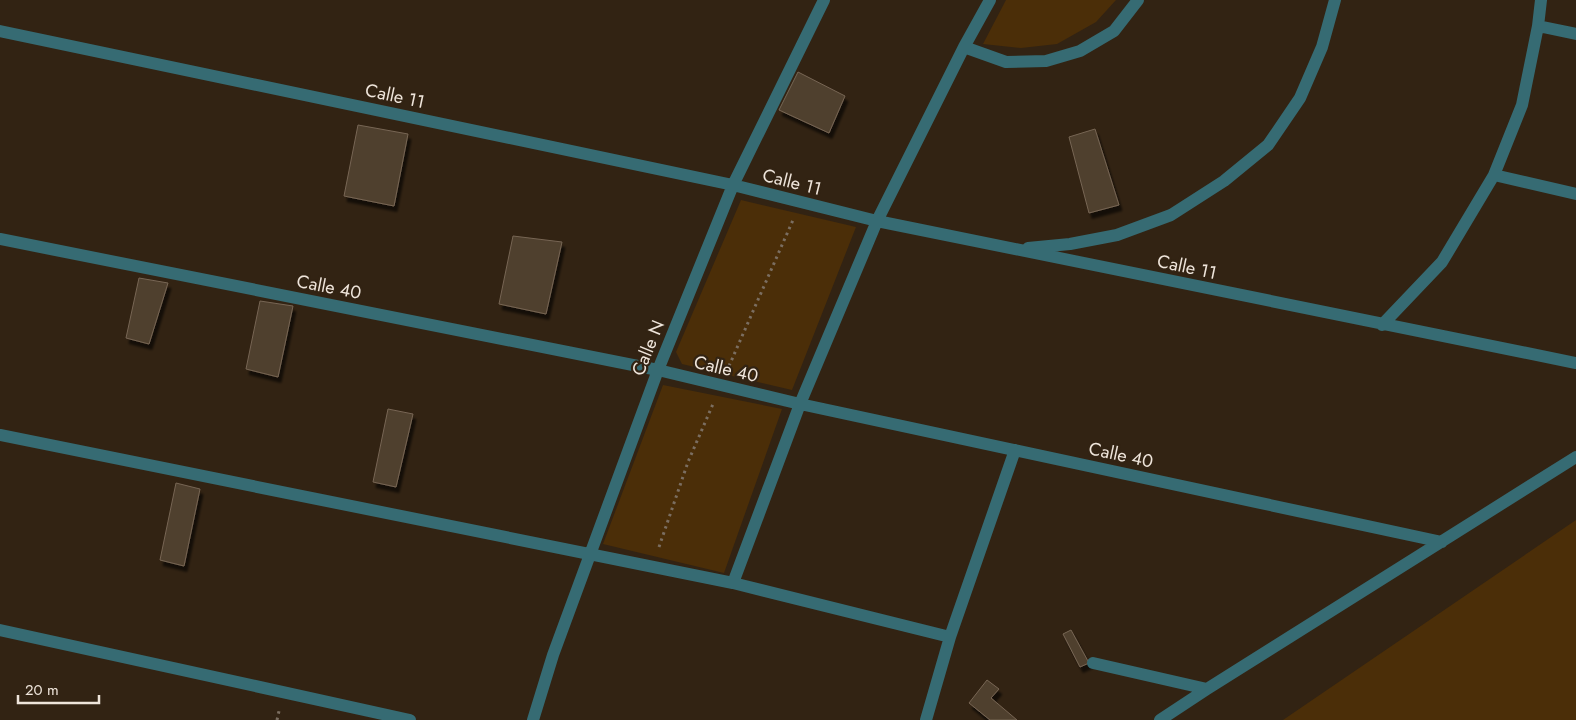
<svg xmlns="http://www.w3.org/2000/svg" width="1576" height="720" font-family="Jost,sans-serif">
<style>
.green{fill:#4b2e08}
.building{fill:#4f3f2e;stroke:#776654;filter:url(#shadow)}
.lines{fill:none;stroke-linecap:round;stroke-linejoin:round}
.path{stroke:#7b6e61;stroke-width:3;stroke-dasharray:2.5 4;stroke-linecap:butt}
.minor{stroke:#366b73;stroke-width:12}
.labels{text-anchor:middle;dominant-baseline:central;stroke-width:4.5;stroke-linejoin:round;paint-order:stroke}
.street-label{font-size:18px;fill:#efe5db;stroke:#322313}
</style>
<defs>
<filter id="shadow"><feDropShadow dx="3" dy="5.5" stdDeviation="1" flood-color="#0009"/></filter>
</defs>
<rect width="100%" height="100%" fill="#322313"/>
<path class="green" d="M1006,0H1116L1096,22L1057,44L1021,48L983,44Z
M741,200L856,227L792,390L682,364L676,352Z
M663,385L782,409L724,573L603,544Z
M1576,520V720H1283Z"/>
<path class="building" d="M798,72L845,96L829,133L779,110Z
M358,125L408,134L394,206L344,196Z
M1095,129L1119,205L1089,213L1069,137Z
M513,236L562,242L546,314L499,304Z
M139,278L168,283L149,344L126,338Z
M260,301L293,306L278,377L246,369Z
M388,409L413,414L396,487L373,482Z
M176,483L200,489L184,566L160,560Z
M1071,630L1089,663L1080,667L1063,634Z
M987,680L999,689L991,698L1017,720H990L969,703Z"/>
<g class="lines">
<path class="path" d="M729,366L793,220
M659,547L688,462L713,404
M277,720L279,711"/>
<path class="minor" d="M1538,26L1576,34
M0,31L733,185L877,221L1576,363
M964,47L1006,62L1046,61L1080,51L1114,31L1138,0
M1494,175L1576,194
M0,239L658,370L800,404L1442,542
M1028,248L1070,244L1117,235L1171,215L1224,181L1268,145L1300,98L1322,47L1335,0
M1382,325L1442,262L1494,175L1522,105L1538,26L1541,0
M0,435L733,583L950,637
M733,583L800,404L877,221L964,47L990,0
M0,630L410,720
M1093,663L1207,689
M533,720L553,655L658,370L733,185L824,0
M926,720L950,637L1015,450
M1160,720L1207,689L1576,457"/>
</g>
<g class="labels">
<g class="street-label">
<text transform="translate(395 96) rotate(12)">Calle 11</text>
<text transform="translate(792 182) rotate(14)">Calle 11</text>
<text transform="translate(1187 267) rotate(12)">Calle 11</text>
<text transform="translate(329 287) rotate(11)">Calle 40</text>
<text transform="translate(648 348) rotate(-68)">Calle N</text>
<text transform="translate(726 369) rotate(13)">Calle 40</text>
<text transform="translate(1121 455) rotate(12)">Calle 40</text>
</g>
</g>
<path d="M18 695v8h81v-8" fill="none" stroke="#efe5db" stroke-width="2.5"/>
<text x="25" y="695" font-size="15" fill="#efe5db" stroke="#322313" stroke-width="4" paint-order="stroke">20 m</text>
</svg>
